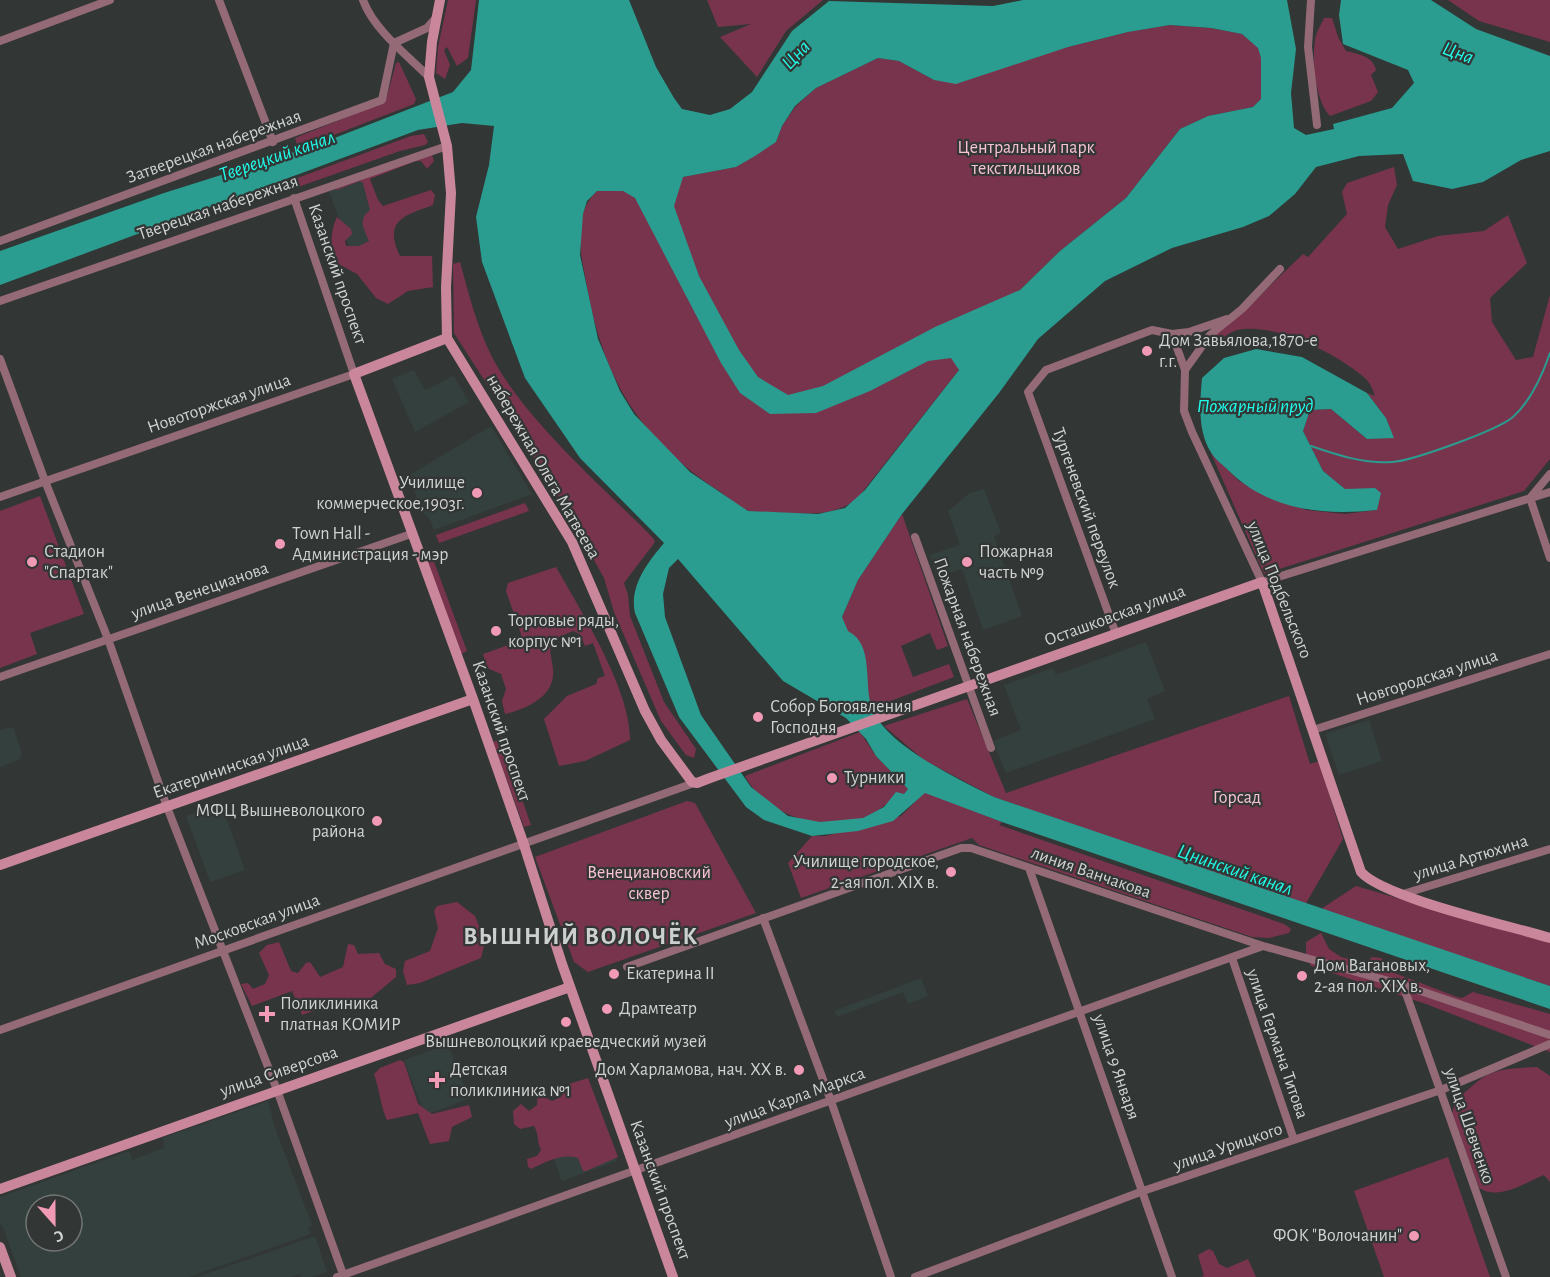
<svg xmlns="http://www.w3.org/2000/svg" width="1550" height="1277" font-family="'Alegreya Sans',sans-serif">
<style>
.built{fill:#34403e;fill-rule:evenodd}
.green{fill:#79344d}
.water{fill:#2a9c90;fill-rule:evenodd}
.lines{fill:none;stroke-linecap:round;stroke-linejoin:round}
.stream{stroke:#2a9c90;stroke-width:2}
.street{stroke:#946a77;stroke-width:8}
.secondary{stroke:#ca879c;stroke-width:10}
.poi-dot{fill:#f09ab5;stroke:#323635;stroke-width:2}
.labels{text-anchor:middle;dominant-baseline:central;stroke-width:4.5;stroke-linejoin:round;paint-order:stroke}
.street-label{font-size:18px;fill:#d1d3d3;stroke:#323635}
.park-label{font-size:18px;fill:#f7c3d2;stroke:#323635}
.poi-label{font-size:18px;fill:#d1d3d3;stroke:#323635;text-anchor:start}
.water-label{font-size:20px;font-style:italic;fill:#1ffeea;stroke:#323635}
.district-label{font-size:24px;font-weight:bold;letter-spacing:1.5px;fill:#ccd1d0;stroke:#323635}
</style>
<rect width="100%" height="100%" fill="#323635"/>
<path class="built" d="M368,177L382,242L351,252L329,191Z
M414,370L425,390L454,376L469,402L415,432L392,379Z
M491,426L532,494L434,530L429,518L423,513L408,476Z
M984,489L1001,533L994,536L1022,616L983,630L962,569L937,577L930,555L960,545L948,511L970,493Z
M1146,642L1165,691L1147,699L1155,719L1006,773L993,741L1021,730L1004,685L1053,668L1056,675Z
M1369,720L1382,761L1339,775L1325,734Z
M13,727L22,753L19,760L0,767V730Z
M221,803L245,870L210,882L186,816Z
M921,978L928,996L908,1004L903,992L837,1017L834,1011Z
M448,1044L469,1099L425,1115L404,1060Z
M591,1087L617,1161L562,1181L551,1152Z
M268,1101L275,1128L312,1225L308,1227L311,1234L189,1277H21L2,1225H0V1197L129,1151L132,1160L161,1149L165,1148L162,1138ZM36,1205H72V1241H36Z
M315,1236L327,1272L311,1277H301L300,1274L291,1277H197Z"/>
<path class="green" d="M448,0H476L468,58L457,66L447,47L444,50L450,65L445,79L436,73L438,47Z
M707,0H823L786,31L757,77L720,37L751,24L718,27Z
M1448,0H1550V42L1479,21Z
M1324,18H1332L1338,37L1346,51C1358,54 1373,56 1376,70L1371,75L1378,92L1371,101L1330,116C1315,100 1312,62 1315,40C1316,32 1321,25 1324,18Z
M1170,25L1211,28L1242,34L1259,48L1261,58V99L1253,107L1208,116L1180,129L1126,198L1060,251L1020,290L996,302L959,370L856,500C834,515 812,514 787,513C775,512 762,513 750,511C740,509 726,495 716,489C636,435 602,375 586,281C580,250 572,215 597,191H636L683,177L736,167L776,142L782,126L796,106L816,88L878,58L899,61L934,80L1128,32Z
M399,62L416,99L414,104L308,145H297L295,138L357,113L387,96L396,63Z
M424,134L428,142L425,145L400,151L298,187L292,180L411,136Z
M432,155L434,161L427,169L421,161H416L370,179L378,200L383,206L431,190L435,195L433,205C407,215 382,219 400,256H432L433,287L408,291L388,304L376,298L357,274L333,261C331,245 330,231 337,217L351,229L352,234L345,241L346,246H359L369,241C363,227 358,220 370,210L363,183L360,181L337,190L335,187Z
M1394,167L1397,185L1388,205L1385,227L1398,249L1438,236L1484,231L1508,215L1527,263L1490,298L1492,322L1516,360L1533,357L1550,295V459L1524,491L1264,574L1211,453L1239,481L1306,510L1345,514L1377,510L1375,488L1346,490L1323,471L1303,431L1310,410L1331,409L1367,439L1393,437L1386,418L1367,393L1375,396C1373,390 1370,383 1366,379C1337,354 1276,322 1237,330C1230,332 1223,338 1217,342L1215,335L1245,310L1303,254L1308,257L1347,214L1342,192L1347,183Z
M460,262C469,295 477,327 492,357C525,420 603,487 653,538L655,542L624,583L628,595L630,616L664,702L696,749L694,758L686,755L661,721L614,612L604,578L556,492L454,333L453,264Z
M40,496L84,614L30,633L37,654L0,668V511Z
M525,503L529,511L439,543L436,535Z
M902,514L948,646L937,650L930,633L901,646L913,677L949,664L954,677L872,708L842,617L858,580Z
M433,559L467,651L461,654L427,561Z
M556,567C581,611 631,690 630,740L585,761L559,766L544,719L567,696L596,684L598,678L605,676L593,643L585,646L580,634L573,631L552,640C548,650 552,658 553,669C556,696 527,709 505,714L502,701L506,689L501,674L487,668L483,654L520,641L521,634L506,591L508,583Z
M1289,696L1310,764L1319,761L1343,839L1305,905L994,797L924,760L884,726L967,699L1006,793Z
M860,732L876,756L908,789L903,795L896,793C861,843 772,827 745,776Z
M501,739L531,825L524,827L493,742Z
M925,792L1002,822L999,825L1284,924L1291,929L1289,933L1269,938L1252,937L979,845L972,838L801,898L788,863L812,836H825L901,816Z
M687,801L695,803L756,913L588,972L574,962L535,857Z
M1356,886L1550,943V986L1321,909Z
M457,902L475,916L485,942L481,958L420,983L407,985L403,971L405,961L430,951L438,928L434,911L437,906Z
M1321,933L1329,949L1341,957L1366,963L1372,957L1381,958L1392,972L1457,997L1462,998L1473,992L1550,1014V1052L1426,1004L1311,966L1306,955V942Z
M279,942L291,971L298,973L306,963L310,962L320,977L343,967L348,944L354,945L358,954L379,953L385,964L396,969V977L366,1002L344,1010L319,1009L302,1015L292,991L252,1006L241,984L248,983L253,989L265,984L269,975L259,953L267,945Z
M400,1060L404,1062L418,1104L432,1114L469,1105L472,1117L452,1127L449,1141L430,1144L418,1113L387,1120C380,1105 380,1090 374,1074L380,1068Z
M1537,1067L1550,1076V1182L1544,1175C1524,1183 1499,1201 1479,1188L1452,1115L1456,1098C1465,1094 1470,1087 1478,1081C1494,1068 1517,1068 1537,1067Z
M588,1078L618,1157L586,1171H583L578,1158C561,1153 546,1162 531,1169L528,1167L527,1159L537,1156L541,1150C537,1142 539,1134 534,1126L520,1129L514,1124L513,1111L521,1104L529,1111L537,1105L538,1094L552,1101L561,1097L569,1084Z
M1448,1157L1490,1277H1384L1354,1191Z
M1209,1249L1213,1251L1219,1264L1227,1268L1248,1259L1256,1277H1201L1204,1276L1198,1255Z"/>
<path class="water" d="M479,0H629L656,67L674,98L682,109L710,115L730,109L752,92L792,31L829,1L993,6L1023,0H1287L1296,49L1291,93L1294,128L1306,135L1334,129L1333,124L1392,108L1414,83L1408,70L1343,44L1339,15L1341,0H1431L1476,29L1550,56V151L1521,160L1483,182L1452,189L1413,181L1403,154L1359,156L1316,167L1295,194L1269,216L1243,227L1172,248L1105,281L1038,339L999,393L902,514L858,580L842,617L848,631C875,645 863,684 872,708C885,745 960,780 994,797L1550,986V1009L1002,822L925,793L893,821L858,831L812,836L764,820L746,807L679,717L635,613C629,587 647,563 664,543L580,458L525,378L482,262L476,217L489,165L494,126L462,123L418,130L0,285V251L164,193L319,144L453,92L471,70ZM1170,25L1211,28L1242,34L1258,48L1261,58V99L1253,107L1208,116L1180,129L1126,198L1060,251L1020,290L935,327L823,386L788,395L758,377L739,350L699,276L674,206L683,177L736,167L755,156L776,142L782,126L795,106L816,88L878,58L899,61L934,80L956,84L1068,47L1128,32ZM597,191H623L635,198L721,363L740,393L770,414L816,413L870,391L928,361L951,358L959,370L865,490L845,508L818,514L748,511L690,472L634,414L620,391L598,339L580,255L583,214L587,201ZM678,559L783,681L846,718L866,739L876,756L908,789L904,794L896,792L884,807L863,818L820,822L788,816L751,787L701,715L665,617L663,594L669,568Z
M1256,349L1302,357L1367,393L1386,418L1394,438L1367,439L1331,409L1310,410L1303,431L1323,471L1345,489L1375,488L1381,493L1377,510C1323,516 1268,510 1228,470C1223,465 1216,460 1212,454C1197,432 1200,402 1202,378L1224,358Z"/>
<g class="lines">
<path class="stream" d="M1311,446C1337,455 1364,464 1392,462C1412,461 1498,430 1513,417C1530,402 1543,373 1550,353"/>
<path class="street" d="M219,0L273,142
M363,0C374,30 407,55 429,77
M1311,0L1308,47L1317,125
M0,41L110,0
M0,241L382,100L394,43L427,28L435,19
M0,301L447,146
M1172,334L1185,370L1184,411L1192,432L1262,582L1550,492
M0,359L45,481L108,639L167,807L277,1090L344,1277
M1185,370L1210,335L1242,309L1280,269
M1550,474L1530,498L1550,558
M0,497L354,374L294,198
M915,537L991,748
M1116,634L1028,392L1046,370L1152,330L1172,334L1189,332L1227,319
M0,677L411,534
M1313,730L1550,654
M1029,868L1172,1277
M1403,894L1550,849
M763,918L831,1101L891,1277
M1232,958L1294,1140
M627,967L961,848H971L1263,946L1403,985L1550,1035
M1403,985L1506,1277
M0,1030L694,783
M337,1277L1263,946
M915,1277L1143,1191L1441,1090L1550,1044"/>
<path class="secondary" d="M440,0L432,42L429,77L447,146L451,193L446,287L447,338L572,542L645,711L661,740L692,782L697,783L710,778L1262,582L1361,872C1384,898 1511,926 1550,938
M447,338L354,374L473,699L524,845L562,964L673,1277
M0,865L473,699
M0,1189L570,987
M0,1247L11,1277"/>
</g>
<g class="poi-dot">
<circle cx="1147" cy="351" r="6"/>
<circle cx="477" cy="493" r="6"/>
<circle cx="280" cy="544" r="6"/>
<circle cx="32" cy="562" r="6"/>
<circle cx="967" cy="562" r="6"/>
<circle cx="496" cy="631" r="6"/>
<circle cx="758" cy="717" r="6"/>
<circle cx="832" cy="778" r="6"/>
<circle cx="377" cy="821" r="6"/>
<circle cx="951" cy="872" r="6"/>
<circle cx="614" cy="974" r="6"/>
<circle cx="1302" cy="976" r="6"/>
<circle cx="607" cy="1009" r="6"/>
<path d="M264 1005h6v6h6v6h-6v6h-6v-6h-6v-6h6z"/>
<circle cx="566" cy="1022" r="6"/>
<circle cx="799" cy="1070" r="6"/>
<path d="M434 1071h6v6h6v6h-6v6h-6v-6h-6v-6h6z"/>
<circle cx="1414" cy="1236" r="6"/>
</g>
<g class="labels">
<g class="street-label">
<text transform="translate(214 147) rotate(-20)">Затверецкая набережная</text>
<text transform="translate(218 208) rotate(-19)">Тверецкая набережная</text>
<text transform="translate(337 274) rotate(71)">Казанский проспект</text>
<text transform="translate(219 404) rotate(-19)">Новоторжская улица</text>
<text transform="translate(543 467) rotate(60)">набережная Олега Матвеева</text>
<text transform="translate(1086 508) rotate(70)">Тургеневский переулок</text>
<text transform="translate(1279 590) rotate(68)">улица Подбельского</text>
<text transform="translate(200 591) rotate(-19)">улица Венецианова</text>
<text transform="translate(1115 616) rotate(-20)">Осташковская улица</text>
<text transform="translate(967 637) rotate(70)">Пожарная набережная</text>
<text transform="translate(1427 678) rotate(-18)">Новгородская улица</text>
<text transform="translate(501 731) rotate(71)">Казанский проспект</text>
<text transform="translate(231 767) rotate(-19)">Екатерининская улица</text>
<text transform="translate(1471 858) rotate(-17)">улица Артюхина</text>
<text transform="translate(1091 873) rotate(19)">линия Ванчакова</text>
<text transform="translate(257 922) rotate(-20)">Московская улица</text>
<text transform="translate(1277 1044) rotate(71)">улица Германа Титова</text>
<text transform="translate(1116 1067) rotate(71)">улица 9 Января</text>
<text transform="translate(279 1072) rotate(-19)">улица Сиверсова</text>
<text transform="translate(795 1098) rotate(-20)">улица Карла Маркса</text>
<text transform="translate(1469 1126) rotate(71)">улица Шевченко</text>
<text transform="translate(1228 1147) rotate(-19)">улица Урицкого</text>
<text transform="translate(660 1190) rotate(70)">Казанский проспект</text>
</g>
<g class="park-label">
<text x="1026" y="148">Центральный парк<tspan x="1026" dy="21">текстильщиков</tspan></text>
<text x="1237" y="798">Горсад</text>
<text x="649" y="873">Венециановский<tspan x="649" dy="21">сквер</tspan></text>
</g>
<g class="poi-label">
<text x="1159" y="341">Дом Завьялова,1870-е<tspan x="1159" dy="21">г.г.</tspan></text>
<text x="465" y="483" text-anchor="end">Училище<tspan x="465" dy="21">коммерческое,1903г.</tspan></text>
<text x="292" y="534">Town Hall -<tspan x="292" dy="21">Администрация - мэр</tspan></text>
<text x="44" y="552">Стадион<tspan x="44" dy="21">"Спартак"</tspan></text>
<text x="979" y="552">Пожарная<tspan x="979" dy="21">часть №9</tspan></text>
<text x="508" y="621">Торговые ряды,<tspan x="508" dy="21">корпус №1</tspan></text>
<text x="770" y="707">Собор Богоявления<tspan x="770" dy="21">Господня</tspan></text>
<text x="844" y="778">Турники</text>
<text x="365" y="811" text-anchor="end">МФЦ Вышневолоцкого<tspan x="365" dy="21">района</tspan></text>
<text x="939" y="862" text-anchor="end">Училище городское,<tspan x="939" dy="21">2-ая пол. XIX в.</tspan></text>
<text x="1314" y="966">Дом Вагановых,<tspan x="1314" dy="21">2-ая пол. XIX в.</tspan></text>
<text x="626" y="974">Екатерина II</text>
<text x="280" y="1004">Поликлиника<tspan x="280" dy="21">платная КОМИР</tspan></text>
<text x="619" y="1009">Драмтеатр</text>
<text x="566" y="1042" text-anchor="middle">Вышневолоцкий краеведческий музей</text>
<text x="450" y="1070">Детская<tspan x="450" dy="21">поликлиника №1</tspan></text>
<text x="787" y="1070" text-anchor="end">Дом Харламова, нач. XX в.</text>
<text x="1402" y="1236" text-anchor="end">ФОК "Волочанин"</text>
</g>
<g class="water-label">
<text transform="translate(1458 53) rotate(20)">Цна</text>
<text transform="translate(796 55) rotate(-47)">Цна</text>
<text transform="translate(277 156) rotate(-19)">Тверецкий канал</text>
<text x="1255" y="406">Пожарный пруд</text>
<text transform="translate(1235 870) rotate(19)">Цнинский канал</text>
</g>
<g class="district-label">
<text x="581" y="937">ВЫШНИЙ ВОЛОЧЁК</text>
</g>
</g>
<g transform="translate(54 1223) rotate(159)"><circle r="28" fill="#323635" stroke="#727574" stroke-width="1.5"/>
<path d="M0-4.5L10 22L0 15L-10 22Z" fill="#f09ab5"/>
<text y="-9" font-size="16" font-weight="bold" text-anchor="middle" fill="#d1d3d3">С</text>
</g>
</svg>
